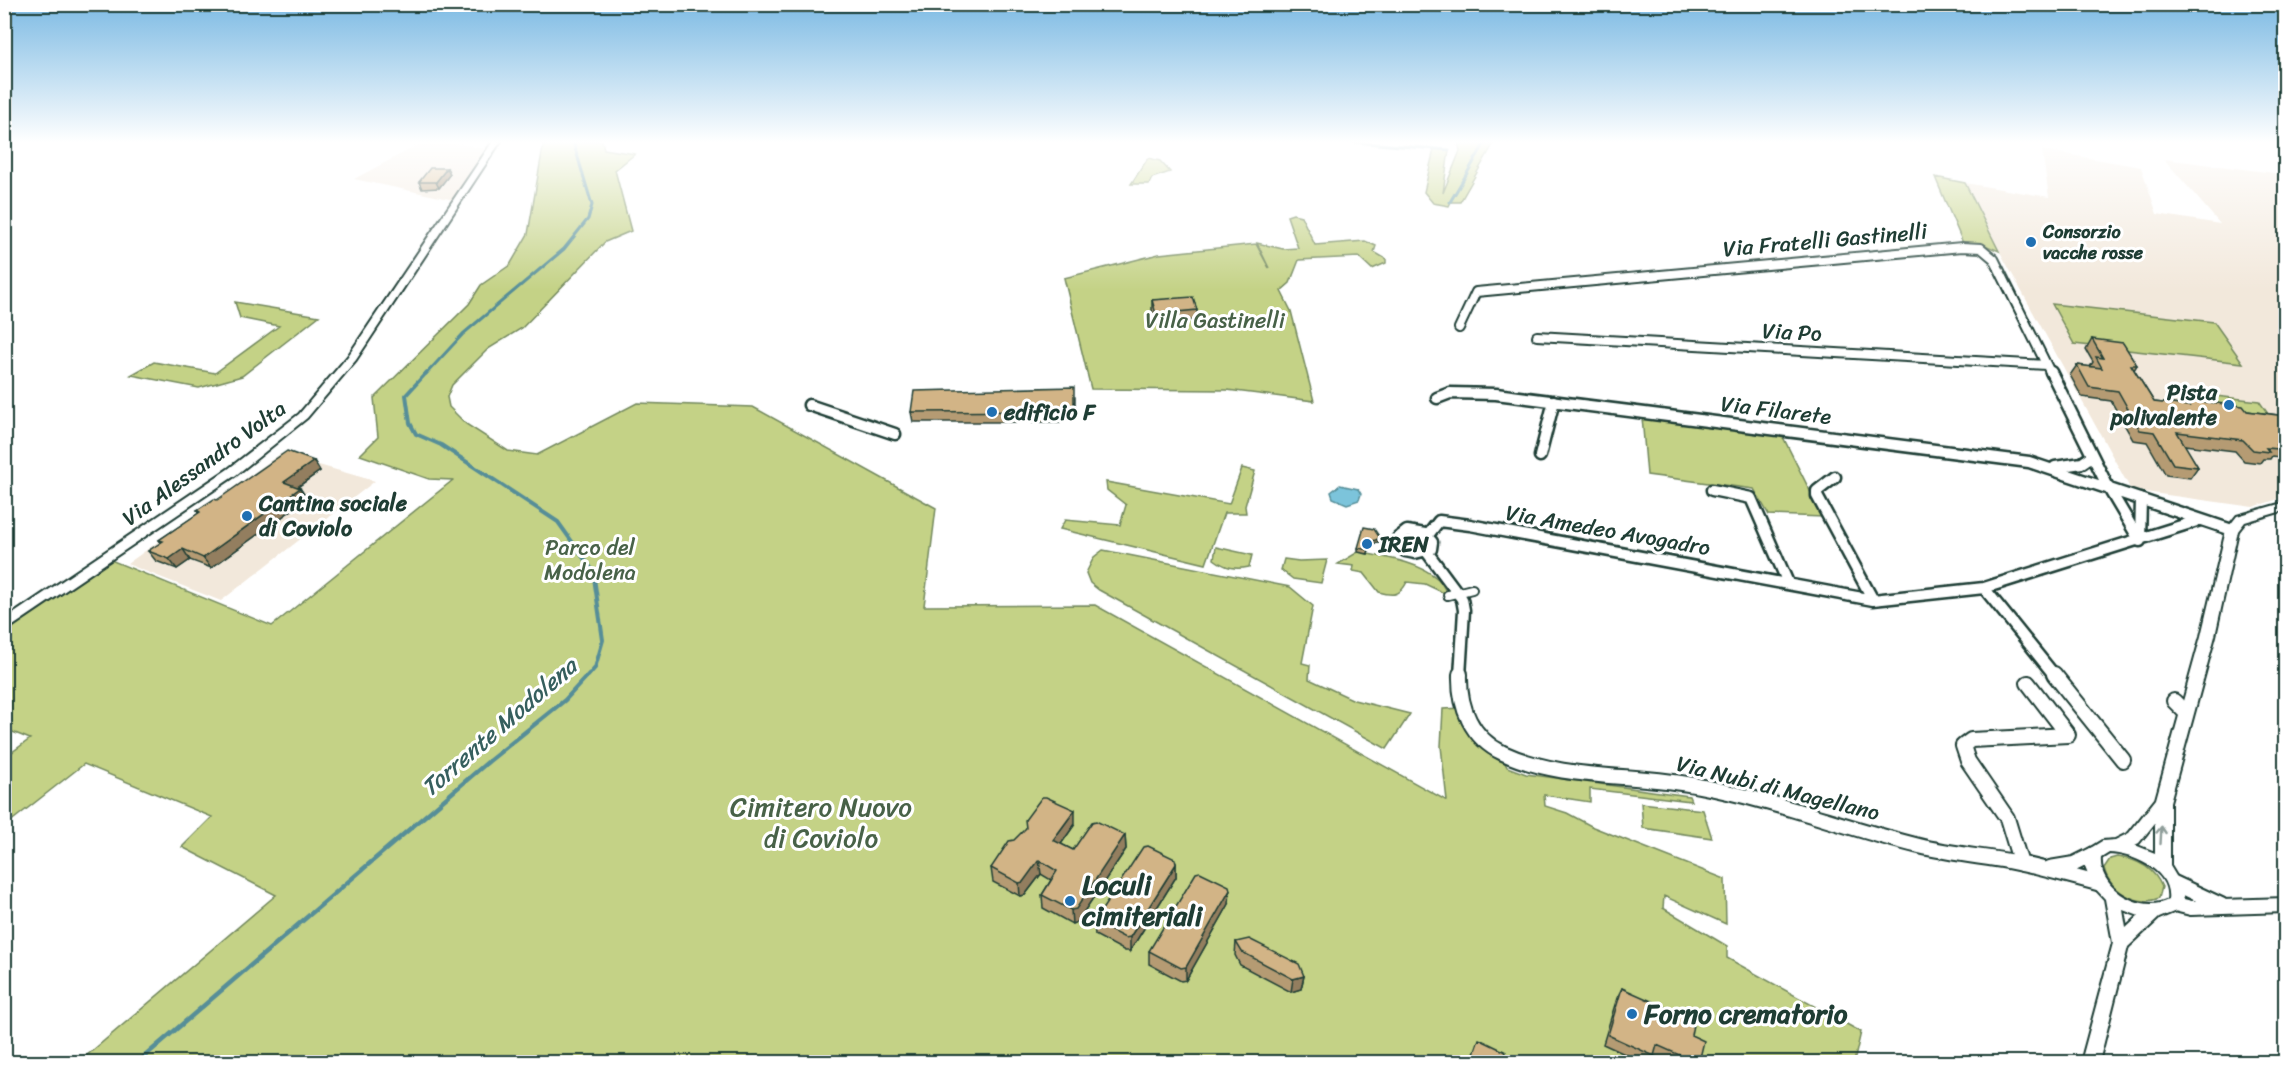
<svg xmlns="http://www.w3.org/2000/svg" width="2290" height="1067" font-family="Sriracha,sans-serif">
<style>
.built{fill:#f2e8db}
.green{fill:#c4d286;stroke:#72885d;stroke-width:1.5}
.water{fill:#7bc4db;stroke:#568e98;stroke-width:1.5}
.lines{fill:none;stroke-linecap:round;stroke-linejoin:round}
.stream-far2{stroke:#568e98;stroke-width:3}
.stream-far1{stroke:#568e98;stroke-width:4}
.stream{stroke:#568e98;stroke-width:4.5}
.pedestrian-casing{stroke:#1f3d34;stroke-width:12}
.minor-far2-casing{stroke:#1f3d34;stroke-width:12}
.minor-far1-casing{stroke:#1f3d34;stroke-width:15}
.minor-casing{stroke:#1f3d34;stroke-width:18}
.tertiary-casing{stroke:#1f3d34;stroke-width:4}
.pedestrian{stroke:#fff;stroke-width:8}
.minor-far2{stroke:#fff;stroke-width:8}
.minor-far1{stroke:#fff;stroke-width:10}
.minor{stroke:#fff;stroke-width:14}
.tertiary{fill:#fff;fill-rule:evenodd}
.wall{fill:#b59b73;stroke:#1f3d34;stroke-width:1.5}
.shaded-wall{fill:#937e5e;stroke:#1f3d34;stroke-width:1.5}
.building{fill:#d2b486;stroke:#1f3d34;stroke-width:1.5}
.oneway{stroke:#8f9e9a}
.poi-dot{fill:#1f6fb2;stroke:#fff;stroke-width:2}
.labels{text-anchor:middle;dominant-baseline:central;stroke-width:6;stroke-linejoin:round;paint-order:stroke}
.far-poi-label{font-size:18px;font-weight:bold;fill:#1f3d34;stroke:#fff;text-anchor:start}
.street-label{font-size:22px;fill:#1f3d34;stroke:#fff}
.park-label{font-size:22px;fill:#486248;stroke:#fff}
.poi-label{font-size:22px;font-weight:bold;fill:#1f3d34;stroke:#fff;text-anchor:start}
.water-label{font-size:24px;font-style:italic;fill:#365f5e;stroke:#fff}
.near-park-label{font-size:27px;fill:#486248;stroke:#fff}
.near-poi-label{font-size:27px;font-weight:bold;fill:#1f3d34;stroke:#fff;text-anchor:start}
</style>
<rect width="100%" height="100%" fill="#fff"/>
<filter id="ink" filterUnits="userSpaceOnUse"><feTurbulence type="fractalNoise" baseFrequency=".0167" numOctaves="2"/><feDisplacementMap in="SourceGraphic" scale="12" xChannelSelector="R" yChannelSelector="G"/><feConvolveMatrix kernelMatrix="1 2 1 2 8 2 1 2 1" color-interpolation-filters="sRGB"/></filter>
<g filter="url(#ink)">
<path class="built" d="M426,141H443L486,149L454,200L354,179Z
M2042,150L2141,167L2157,214L2220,224L2164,159L2274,173L2286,185V360H2277L2285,369V497L2253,507L2131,490L1978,212L1965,183L2049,197Z
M280,454L375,481L221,601L127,564Z"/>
<path class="green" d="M544,141H602L604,149L635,154L615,170L631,231L605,242L522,328L488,349L452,385L447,397L449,407L466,424L508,451L537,455L637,403L753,407L936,508L924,606L1095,605L1447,801L1441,746L1443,709L1463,708L1499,751L1507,767L1526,774L1689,796L1691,801L1590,789V802L1544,795L1545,806L1567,813L1593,827L1725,879L1726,924L1664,896L1663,908L1727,946V958L1861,1032L1854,1062H79L276,895L182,847L212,817L84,764L5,826L4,758L30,739L5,729V627L106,558L272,626L453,480L429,479L360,455L378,437L374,398L469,304L481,285L510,265L528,234Z
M1458,141H1495L1460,202H1451L1449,206L1433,203L1424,192L1434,149L1449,150L1443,193L1460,151Z
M1148,158L1160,161L1170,172L1152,178L1149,184H1131Z
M1935,177L1965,183L1999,251L1985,245L1963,243Z
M1293,214L1301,216L1315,245L1365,241L1376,246L1374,252L1386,259V263L1372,269L1359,257L1299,260L1290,283L1281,291L1291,311L1314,401L1227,390L1091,389L1064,278L1159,254L1256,244L1269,268L1257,243L1283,249L1298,248L1287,216Z
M235,302L319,316L242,376L199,388L131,375L154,362L215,373L279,326L240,318Z
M2052,304L2214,322L2243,363L2074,344Z
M2189,393L2259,401L2271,418L2199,409Z
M1642,417L1782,435L1823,517L1769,515L1754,489L1647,475Z
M1242,468L1255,471L1245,506L1246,513H1224L1206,564L1060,529L1065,520L1120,525L1126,505L1107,490L1106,482L1229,504Z
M1216,547L1252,555L1249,567C1235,570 1226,568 1214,559Z
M1103,550L1290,587L1313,606L1302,663L1310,665L1309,679L1354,700L1410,714L1387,749L1099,590L1090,583L1086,573L1094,557Z
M1358,552C1383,557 1418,561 1438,579C1442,583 1445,590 1448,595L1425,584L1407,582C1400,596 1393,596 1379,592L1364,573L1353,571L1354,566L1338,564Z
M1284,559L1299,561L1327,560L1321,583L1293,579L1281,570Z
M1641,803L1703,810L1712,838L1643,828Z
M2117,857C2137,859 2154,868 2162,887L2159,898C2138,908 2109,890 2104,868L2110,859Z"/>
<path class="water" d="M1340,485L1358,489L1361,494L1359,500L1347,504L1333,498L1331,492Z"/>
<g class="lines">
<path class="stream-far2" d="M1341,141L1449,150
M1450,202L1486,141
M426,374L463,334L564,249L588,219L592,205L573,141"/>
<path class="stream-far1" d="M427,372L406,395L410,423L416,434L441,445L558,522L593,571L603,640L595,668L588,676"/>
<path class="stream" d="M138,1062L489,761L565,700L589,674"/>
<defs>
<path id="pedestrian" d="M1448,595L1472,589"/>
<path id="minor-far2" d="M1459,328L1476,292L1962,247L1981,248L1994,259L2051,374
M1537,336L2046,365"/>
<path id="minor-far1" d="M2051,372L2108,487L2140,541
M1437,398L1450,393L1496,394L2029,462L2232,530
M809,405L895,434
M1540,456L1554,401
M2055,467L2082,463L2092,456
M1835,477L1817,491V496L1873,600
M1712,490L1751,498L1788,583
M1407,531L1425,534L1432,542L1431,549L1415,553L1405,551L1398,538Z
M1428,535L1439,521L1470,525L1873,600L1984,588L2200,520
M2140,541L2141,499
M1427,552L1462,599L1464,610L1460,676
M1984,588L2055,676"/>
<path id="minor" d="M1460,674C1459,707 1471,738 1503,753C1563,781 1635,773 1699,786C1774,800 1845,828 1919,846C1948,853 1978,856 2008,861C2040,867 2070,876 2101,884
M2054,674L2123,760
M2174,701L2186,713
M2021,864L2007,818L1968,761L1963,746L1971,740L2068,735L2028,683
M2050,868L2074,864L2094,854
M2174,883L2221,905
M2175,904L2191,908L2286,905"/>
<path id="tertiary" d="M493,141H501L356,360L307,418L236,475L4,632V620L228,469L299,414L348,356Z
M2286,502V510L2245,522L2238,531L2215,636L2170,802V866L2185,891L2181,909L2159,918L2128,947L2099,1062H2081L2113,943L2105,899L2092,885L2085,867L2086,854L2089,849L2102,841L2115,840L2129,833L2156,799L2201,636L2226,530L2237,516ZM2155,823V853L2135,845L2139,843ZM2109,853C2133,854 2172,870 2168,900C2141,914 2098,888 2101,858ZM2123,910L2139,916L2126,928Z"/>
</defs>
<use href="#pedestrian" class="pedestrian-casing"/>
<use href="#minor-far2" class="minor-far2-casing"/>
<use href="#minor-far1" class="minor-far1-casing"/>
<use href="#minor" class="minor-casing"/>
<use href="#tertiary" class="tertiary-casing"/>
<use href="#pedestrian" class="pedestrian"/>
<use href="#minor-far2" class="minor-far2"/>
<use href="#minor-far1" class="minor-far1"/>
<use href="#minor" class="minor"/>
<use href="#tertiary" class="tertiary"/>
</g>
<path class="wall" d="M447,168L450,174L439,188L422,189L419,182Z
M1152,300L1197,310V320L1156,324L1152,310Z
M2092,339L2137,365L2134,370L2154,402L2181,405L2184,400L2247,411L2286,416V458L2272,456L2270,459H2263L2260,463L2244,461L2235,451L2184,445L2198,467L2190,478L2166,475L2147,442L2133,440L2111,401L2082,397L2070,375L2077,365L2090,367L2093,362L2086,350Z
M1075,397V418L1060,419V422H913L911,412Z
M314,461L320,471L298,487L300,488L307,499L211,568L190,560L177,569L156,561L148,551L161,543L159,540L199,513L197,510Z
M1380,541L1370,546L1368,554L1358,552V548Z
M1075,824L1061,844L1073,850L1125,835L1126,849L1077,922L1072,924L1043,908L1042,895L1051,880L1041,874L1025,895L1020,896L993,882L991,868Z
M1176,864V877L1130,951H1125L1095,935L1094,922Z
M1229,904L1186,980L1181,981L1149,964V951Z
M1236,942L1304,976L1301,989L1291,992L1240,965L1235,955Z
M1622,988L1691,1035L1699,1062H1669L1654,1056L1650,1062H1642L1603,1044L1617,998Z"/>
<path class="shaded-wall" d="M447,168L450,174L439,188L436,182Z
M314,461L320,471L290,492L284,482Z
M300,488L307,499L211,568L203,558Z
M1380,538V541L1370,546L1368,554L1371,542Z
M183,549L190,560L177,569L169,559Z
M1075,810V824L1054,854L1053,840Z
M1125,835L1126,849L1077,922L1072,924L1071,910Z
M1039,860L1041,874L1025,895L1020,896L1019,883Z
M1176,864V877L1130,951V937Z
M1230,890L1229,904L1186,980V967Z
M1304,976L1301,989L1291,992L1293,979Z"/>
<path class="building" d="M430,168H447L436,182H419Z
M1193,297L1197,310L1156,314L1152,300Z
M2092,339L2123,343L2137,365H2131L2154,402L2189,406L2184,400L2216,403L2243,406L2247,411L2285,416L2286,446L2276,445L2278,449L2266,448L2269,452L2253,450L2243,440L2177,432L2198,467L2173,464L2154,432L2140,430L2118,391L2089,387L2077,365L2102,368L2096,357L2103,358Z
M1074,387V408H1059V411L911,412L914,391Z
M287,451L314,461L284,482L300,488L203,558L183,549L169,559L148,551L163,541L159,540L200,512L197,510L214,499L217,500Z
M1364,527L1374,529L1380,538L1371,542L1369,550L1358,548Z
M1042,797H1046L1075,810L1053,840L1073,850L1092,822L1096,821L1125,835L1076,909L1071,910L1042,895L1057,871L1039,860L1023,882L1019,883L991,868L1009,841L1014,840L1026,828L1025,820Z
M1148,846L1175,859L1176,864L1130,937L1125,938L1094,922L1143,847Z
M1200,872L1229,886L1230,890L1186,967L1181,968L1149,951L1196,873Z
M1249,939L1299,964L1304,976L1293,979L1242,952L1236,942Z
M1622,988L1694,1020L1691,1035L1704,1041L1699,1062H1695L1657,1045L1654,1056L1608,1035Z
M1479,1039L1506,1052L1503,1062H1471Z"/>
<defs><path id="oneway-shaft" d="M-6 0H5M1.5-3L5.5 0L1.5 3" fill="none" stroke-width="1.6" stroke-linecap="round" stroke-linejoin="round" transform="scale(1.5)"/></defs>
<use class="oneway" href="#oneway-shaft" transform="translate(2161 835) rotate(-87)"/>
</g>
<linearGradient id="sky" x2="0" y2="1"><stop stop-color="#7cbae3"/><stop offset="0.49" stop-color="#fff"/><stop offset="1" stop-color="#fff" stop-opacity="0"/></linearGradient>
<rect width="2290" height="290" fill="url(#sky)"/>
<g class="poi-dot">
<circle cx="2031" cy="242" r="6"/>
<circle cx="2229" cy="405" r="6"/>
<circle cx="992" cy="412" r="6"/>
<circle cx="247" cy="516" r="6"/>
<circle cx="1367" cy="544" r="6"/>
<circle cx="1070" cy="901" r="6"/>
<circle cx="1632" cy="1014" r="6"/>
</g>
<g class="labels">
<g class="far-poi-label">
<text x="2043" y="232">Consorzio<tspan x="2043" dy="21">vacche rosse</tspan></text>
</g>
<g class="street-label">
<text transform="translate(1825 240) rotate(-5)">Via Fratelli Gastinelli</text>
<text transform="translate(1792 332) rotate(3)">Via Po</text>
<text transform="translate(1776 410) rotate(7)">Via Filarete</text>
<text transform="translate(204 463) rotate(-36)">Via Alessandro Volta</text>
<text transform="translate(1608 530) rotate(10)">Via Amedeo Avogadro</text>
<text transform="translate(1778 788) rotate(14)">Via Nubi di Magellano</text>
</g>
<g class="park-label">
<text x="1215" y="320">Villa Gastinelli</text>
<text x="590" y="547">Parco del<tspan x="590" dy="25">Modolena</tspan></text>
</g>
<g class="poi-label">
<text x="2217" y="392" text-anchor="end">Pista<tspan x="2217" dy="25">polivalente</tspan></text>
<text x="1004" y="412">edificio F</text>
<text x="259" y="503">Cantina sociale<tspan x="259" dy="25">di Coviolo</tspan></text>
<text x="1379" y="544">IREN</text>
</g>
<g class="water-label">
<text transform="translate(499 727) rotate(-41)">Torrente Modolena</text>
</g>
<g class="near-park-label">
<text x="821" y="807">Cimitero Nuovo<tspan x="821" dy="31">di Coviolo</tspan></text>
</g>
<g class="near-poi-label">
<text x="1082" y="885">Loculi<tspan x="1082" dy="31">cimiteriali</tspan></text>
<text x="1644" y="1014">Forno crematorio</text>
</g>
</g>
<rect width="2290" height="1067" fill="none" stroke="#fff" stroke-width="24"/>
<rect x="12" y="12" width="2266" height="1043" fill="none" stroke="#1f3d34" stroke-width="2" filter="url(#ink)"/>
</svg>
